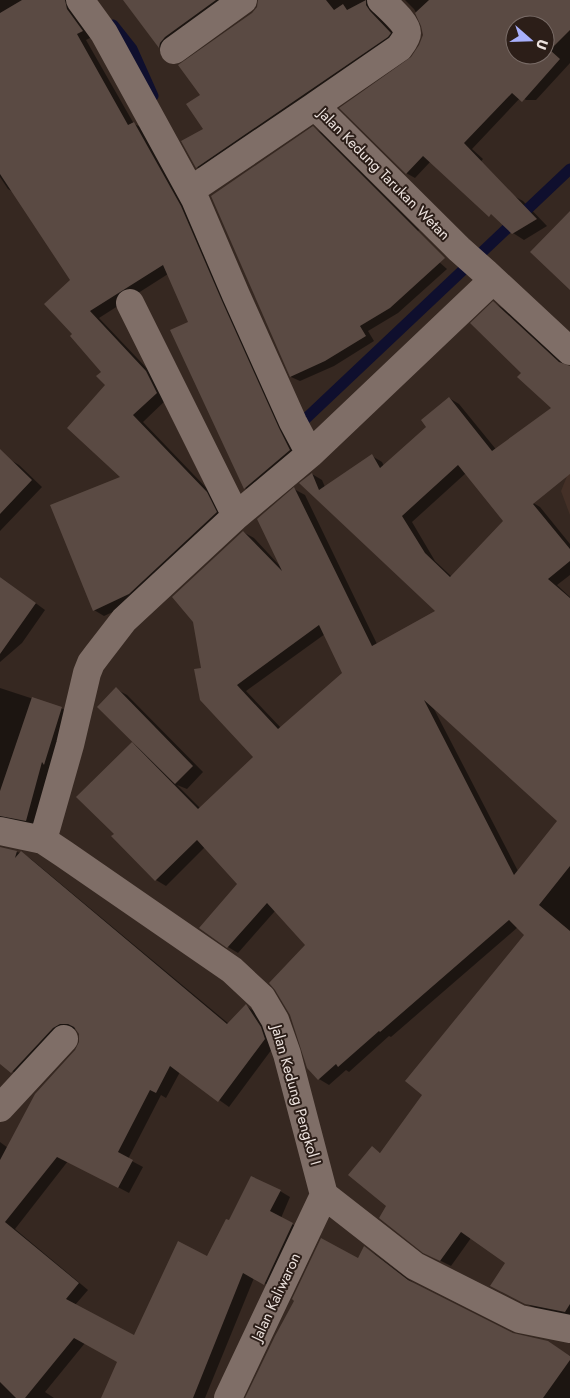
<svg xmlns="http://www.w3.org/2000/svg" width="570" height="1398" font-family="Jost,sans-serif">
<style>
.built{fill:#443027}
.shadow{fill:#0007;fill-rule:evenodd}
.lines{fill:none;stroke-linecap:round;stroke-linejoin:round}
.stream{stroke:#0f0f2e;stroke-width:11}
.building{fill:#5a4a43;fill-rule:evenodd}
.street{stroke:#7f6e67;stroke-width:28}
.labels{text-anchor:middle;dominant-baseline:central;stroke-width:4;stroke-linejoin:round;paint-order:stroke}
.street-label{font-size:15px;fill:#ece2de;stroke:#2c1e18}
</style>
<rect width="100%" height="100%" fill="#362821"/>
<path class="built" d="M570,469V515L561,491Z"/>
<path class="shadow" d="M0,0H71L92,37L86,40L134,124L145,129L191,213L300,456L255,494L245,488L190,322L168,274L99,318L156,378L167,399L143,422L217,499L226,519L139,600L104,616L94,610L123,478L107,385L103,372L74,334L72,280L13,192L8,189L0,177Z
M144,0H231L167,52L159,47L132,9Z
M260,0H375L374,10L379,17L398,38L205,172L197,167L205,129L202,96L258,7Z
M405,0H570V63L536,100H526L521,97L472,149L483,159L460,185L431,161L415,178L406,173L409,62L423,40V25L414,9ZM515,25H545V55H515Z
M313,128L322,133L419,230L412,238L447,269L398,313L368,331L374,341L334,366L300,381L291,377L212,196Z
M512,195L523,201L547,226L524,240L513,233Z
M494,303L504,309L567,367H570V419L522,373Z
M449,398L459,404L517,475L466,473L412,522L435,561L452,577L530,501L540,507L570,544V575L557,585L570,597V1316L537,1309L502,1292L507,1262L471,1238L451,1266L435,1258L388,1206L372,1148L382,1154L424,1094L526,935L518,927L391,1037L389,1036L349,1072L346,1070L329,1085L319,1079L308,1067L307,945L275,911L238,953L228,947L239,884L205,847L166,886L156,880L115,834L132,743L138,747L116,689L127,695L203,772L187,789L177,785L201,809L255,757L202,669L243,532L254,538L280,566L294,489L305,495L377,644L437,611L301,484L312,474L322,480L325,487L372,456L382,462L384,466L428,427ZM325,634L344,673L281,728L246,691ZM434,709L559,821L518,871Z
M9,459L19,465L42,487L0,531V468Z
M0,577L45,610L22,643L0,662Z
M0,688L61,708L72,714L37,826L0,825Z
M0,848L21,853L31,859L229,1024L246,1006L256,1012L275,1045L229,1107L180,1072L166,1098L161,1095L128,1159L143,1167L129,1193L68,1161L15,1229L88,1290L75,1305L134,1337L208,1257L229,1222L280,1191L290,1197L281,1218L303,1230L275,1289L254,1278L205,1398H103L118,1362L85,1343L45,1392L54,1398H0V1142L8,1148L80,1043V1035L77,1029H71L22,1078L0,1062Z
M365,1248L375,1254L416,1285L513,1334L548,1342L570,1356V1398H247L359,1260Z"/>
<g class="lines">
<path class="stream" d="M113,25L132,49L153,96
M297,421L299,425L570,169"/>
</g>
<path class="building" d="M22,0H65L67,9L83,31L77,34L128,125L134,122L181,206L222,301L279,428L290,450L244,489L170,330L188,322L163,265L90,311L146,371L157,393L133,415L207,492L217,512L129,594L93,611L50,505L120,477L67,428L105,385L96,376L101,372L70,336L72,334L44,304L70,280L0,174V13Z
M123,0H216L165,37L160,43L159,48Z
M258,0H326L334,10L343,4L347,10L366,0V5L370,11L391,33L388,37L196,168L181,141L203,129L186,104L200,95L178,65L252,13L257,7Z
M429,0H570V30L550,50L560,59L522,102L512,93L464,143L537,219L512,234L491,214L489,217L423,156L406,174L339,108L411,57L419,45L423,35L421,26L415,13ZM515,25H545V55H515Z
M313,126L445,258L390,308L360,326L366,336L325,361L290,377L211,196Z
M570,211V290L530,252Z
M493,301L559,362L570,366V474L533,504L570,549V561L548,579L570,598V866L539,905L570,931V1304L565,1312L525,1304L490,1286L505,1263L461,1232L440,1261L423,1253L379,1218L386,1206L348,1175L372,1146L380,1153L422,1095L405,1081L524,935L509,920L380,1032L379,1031L338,1067L336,1064L318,1080L307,1068L290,1015L275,990L269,983L305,945L267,903L227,948L199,928L237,884L197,840L155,881L111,836L114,834L76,797L132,742L198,809L253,757L200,700L194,669L201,668L193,622L172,597L243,531L282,571L257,519L294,487L372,646L435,611L299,483L312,473L319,490L372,454L380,468L426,427L421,420L449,397L492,451L551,408L517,377L521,373L470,323ZM458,465L503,521L450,577L425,553L402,516ZM319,625L342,673L278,729L237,685ZM424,700L557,821L514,875Z
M0,449L32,480L0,514Z
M0,577L36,603L0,654Z
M116,687L193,766L175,784L97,707Z
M32,697L62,707L44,765L42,762L26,821L0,816V791Z
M0,847L17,851L15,858L21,851L227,1024L246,1004L261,1027L265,1039L218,1102L170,1066L156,1093L150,1090L118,1152L133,1160L118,1188L57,1157L5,1222L79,1283L66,1299L134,1335L178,1241L207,1256L226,1219L229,1220L251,1176L281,1190L270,1211L293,1223L264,1285L243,1273L193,1398H101L117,1362L74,1338L25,1398H16L0,1382V1160L35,1094L75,1050L79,1042V1034L74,1027L68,1024H60L53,1028L11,1073L0,1064Z
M321,1238L358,1258L364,1246L408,1280L513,1333L548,1341L570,1356V1360L543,1398H245L275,1336L294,1301L292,1299Z"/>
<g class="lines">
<path class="street" d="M80,0L104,33L195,199L236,295L293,422L310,454
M381,0C388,7 407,23 407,33C407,38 402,44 399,48L315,106L459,249L486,273L570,351
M174,50L243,0
M200,184L315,106
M130,303L236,516
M0,831L43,840L64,854L232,970L262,998L275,1020L287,1054L324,1195L415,1266L520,1319L570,1329
M43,840L70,745L87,673L91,663L97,655L124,620L236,516L310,454L493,280
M0,1108L64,1039
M228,1398L324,1195"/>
</g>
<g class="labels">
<g class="street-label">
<text transform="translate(384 174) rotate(45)">Jalan Kedung Tarukan Wetan</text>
<text transform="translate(296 1095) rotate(74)">Jalan Kedung Pengkol I</text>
<text transform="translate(276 1297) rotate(-65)">Jalan Kaliwaron</text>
</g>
</g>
<g transform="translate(530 40) rotate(110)"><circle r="24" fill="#2c1e18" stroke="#796c67"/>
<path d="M0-4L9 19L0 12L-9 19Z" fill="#a8b0fc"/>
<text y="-8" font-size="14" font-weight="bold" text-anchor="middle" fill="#ece2de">U</text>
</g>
</svg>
